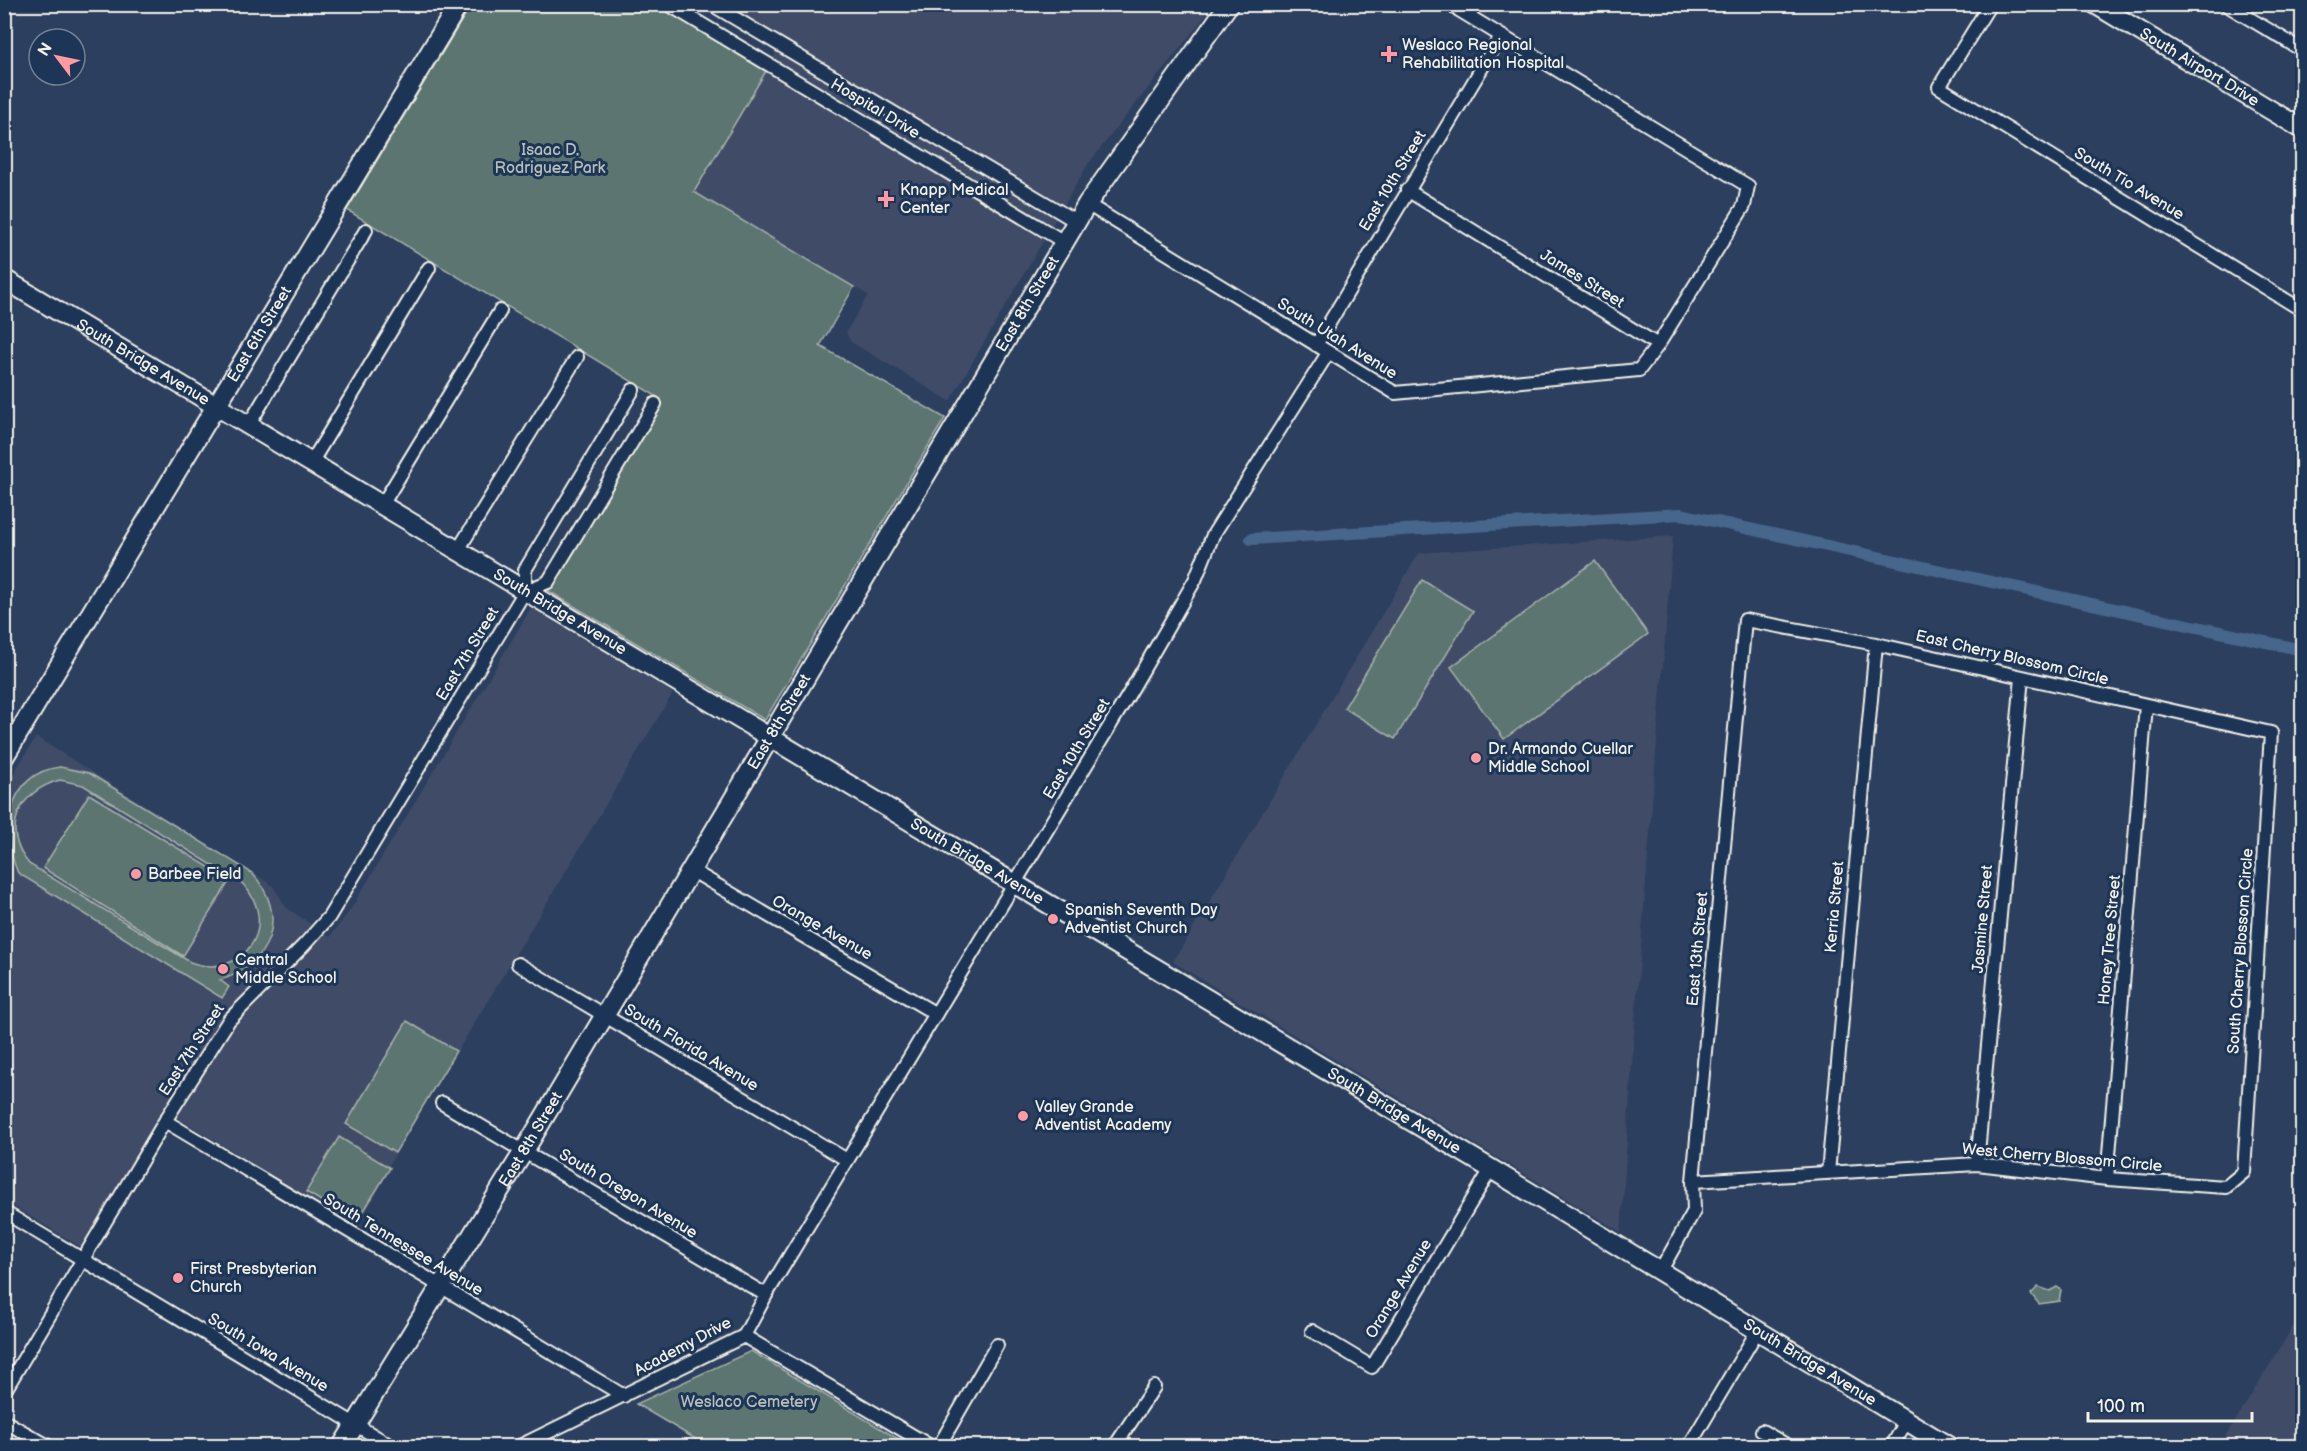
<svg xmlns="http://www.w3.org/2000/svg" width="2307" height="1451" font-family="'Balsamiq Sans',sans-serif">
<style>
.built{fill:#3f4c68}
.green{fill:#5c7470;stroke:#a8b2ac;stroke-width:1.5;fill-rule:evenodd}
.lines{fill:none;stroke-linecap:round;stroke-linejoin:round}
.canal{stroke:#47668c;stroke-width:12}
.street-casing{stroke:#f4f1e8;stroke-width:16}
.secondary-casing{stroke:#f4f1e8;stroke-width:22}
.street{stroke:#1d3557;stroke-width:12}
.secondary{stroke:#1d3557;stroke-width:18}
.poi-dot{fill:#ff9aa2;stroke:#1d3557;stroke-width:2}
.labels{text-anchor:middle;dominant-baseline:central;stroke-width:6;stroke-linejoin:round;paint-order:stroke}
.poi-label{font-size:16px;fill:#f4f1e8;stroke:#1d3557;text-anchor:start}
.street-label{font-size:16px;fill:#f4f1e8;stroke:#1d3557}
.park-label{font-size:16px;fill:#b7bfb8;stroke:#1d3557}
</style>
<rect width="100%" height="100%" fill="#2c3f5f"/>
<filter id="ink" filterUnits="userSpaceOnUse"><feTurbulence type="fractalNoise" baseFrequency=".0167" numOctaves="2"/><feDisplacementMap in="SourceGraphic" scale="12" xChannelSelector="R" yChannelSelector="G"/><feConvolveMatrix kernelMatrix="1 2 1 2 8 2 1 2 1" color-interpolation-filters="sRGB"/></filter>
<g filter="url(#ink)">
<path class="built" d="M724,5H1214L1088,164L950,401L851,342L846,332L868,295L693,192L783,41Z
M1673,536L1633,1048L1621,1232L1173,962L1419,553Z
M531,608L673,693L389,1165L392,1167L357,1227L165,1110L81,1247L5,1201L4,789L36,737L272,885L287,908L330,937L351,909Z
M2302,1310V1446H2220L2285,1340Z"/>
<path class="green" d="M471,5H656L766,71L694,192L854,287L820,346L945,418L765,720L547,590L661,399L347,210Z
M1595,561L1648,634L1504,739L1451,667Z
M1422,580L1473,611L1395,739L1344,708Z
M60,767L89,773L252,873C290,915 271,965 220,980L229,987L222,998L18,873C0,832 7,773 60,767ZM60,780L83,785L243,884C281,926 243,981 190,962L29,864C0,829 19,791 60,780Z
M89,794L230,880L183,956L43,868Z
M407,1021L456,1051L395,1153L346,1124Z
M339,1137L390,1168L357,1222L306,1192Z
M2038,1287L2050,1291L2057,1287L2061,1290L2059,1301L2039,1304L2031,1294Z
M751,1351L910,1446H707L636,1404Z"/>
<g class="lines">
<path class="canal" d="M1251,539L1681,514L2302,650"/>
<defs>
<path id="street" d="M668,4L1064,242
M711,4L1077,222
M1990,4L1939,87L2302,310
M2225,4L2302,50
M1407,190L1658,345L1744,206L1748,186L1449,4
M1087,204L1395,393L1639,370L1658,345
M1316,345L1501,36
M248,426L366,230
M311,463L429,268
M382,505L500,311
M458,550L577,357
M525,591L548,582L655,404
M691,870L936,1014
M518,964L847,1160
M442,1103L766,1295
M165,1121L624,1396
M1977,1164L2022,677
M1828,1173L1876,644
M2107,1179L2146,705
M4,1212L391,1446
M1660,1272L1694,1211L1693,1181L1745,620L1876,644L2271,733L2244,1172L2226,1187L2107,1179L1977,1164L1693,1181
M1312,1331L1372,1367L1491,1169
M744,1336L930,1446
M4,1392L165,1121L229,1020L304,945L329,917L525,591V570L633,390
M4,1421L48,1446
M1762,1431L1788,1446
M520,1446L744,1336L766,1295L1129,694L1195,580L1213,535L1328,353
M939,1446L997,1345
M1115,1446L1154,1387
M1689,1446L1758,1330
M1892,1446L1907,1420"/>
<g id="secondary">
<path id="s1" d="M2095,4L2302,129"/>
<path id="s2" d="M4,279L1483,1164L1948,1446"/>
<path id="s3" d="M4,757L459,4"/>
<path id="s4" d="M342,1446L524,1151L1087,204L1229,4"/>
</g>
</defs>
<use href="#street" class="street-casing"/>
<use href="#secondary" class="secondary-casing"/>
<use href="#street" class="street"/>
<use href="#secondary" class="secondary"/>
</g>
</g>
<g class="poi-dot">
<path d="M1386 45h6v6h6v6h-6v6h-6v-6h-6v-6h6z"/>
<path d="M883 190h6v6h6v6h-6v6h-6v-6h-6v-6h6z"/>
<circle cx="1476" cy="758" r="6"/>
<circle cx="136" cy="874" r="6"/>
<circle cx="1053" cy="919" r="6"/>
<circle cx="223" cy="969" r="6"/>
<circle cx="1023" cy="1116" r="6"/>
<circle cx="178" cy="1278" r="6"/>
</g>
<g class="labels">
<g class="poi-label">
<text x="1402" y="45">Weslaco Regional<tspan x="1402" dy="18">Rehabilitation Hospital</tspan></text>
<text x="900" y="190">Knapp Medical<tspan x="900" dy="18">Center</tspan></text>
<text x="1488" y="749">Dr. Armando Cuellar<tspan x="1488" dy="18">Middle School</tspan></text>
<text x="148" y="874">Barbee Field</text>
<text x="1065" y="910">Spanish Seventh Day<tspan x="1065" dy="18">Adventist Church</tspan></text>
<text x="235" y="960">Central<tspan x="235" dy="18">Middle School</tspan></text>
<text x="1035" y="1107">Valley Grande<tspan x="1035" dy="18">Adventist Academy</tspan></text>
<text x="190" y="1269">First Presbyterian<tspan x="190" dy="18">Church</tspan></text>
</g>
<g class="street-label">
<text stroke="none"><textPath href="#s1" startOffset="122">South Airport Drive</textPath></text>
<text transform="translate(875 109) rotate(31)">Hospital Drive</text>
<text transform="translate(1393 181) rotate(-59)">East 10th Street</text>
<text transform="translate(2129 184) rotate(31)">South Tio Avenue</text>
<text transform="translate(1582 279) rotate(32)">James Street</text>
<text stroke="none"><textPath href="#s4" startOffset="1332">East 8th Street</textPath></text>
<text stroke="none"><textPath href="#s3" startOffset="494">East 6th Street</textPath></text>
<text transform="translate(1337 339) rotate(32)">South Utah Avenue</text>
<text stroke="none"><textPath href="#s2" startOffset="162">South Bridge Avenue</textPath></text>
<text stroke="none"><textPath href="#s2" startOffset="648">South Bridge Avenue</textPath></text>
<text transform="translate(468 654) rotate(-59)">East 7th Street</text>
<text transform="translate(2012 658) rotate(13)">East Cherry Blossom Circle</text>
<text stroke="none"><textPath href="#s4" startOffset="846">East 8th Street</textPath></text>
<text transform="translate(1077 749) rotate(-59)">East 10th Street</text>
<text stroke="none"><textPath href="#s2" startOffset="1134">South Bridge Avenue</textPath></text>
<text transform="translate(1835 907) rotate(-85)">Kerria Street</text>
<text transform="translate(1983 919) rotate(-85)">Jasmine Street</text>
<text transform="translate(822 928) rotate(30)">Orange Avenue</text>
<text transform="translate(2110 940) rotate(-85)">Honey Tree Street</text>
<text transform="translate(1698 949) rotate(-85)">East 13th Street</text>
<text transform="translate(2241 951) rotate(-86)">South Cherry Blossom Circle</text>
<text transform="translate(691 1048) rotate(31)">South Florida Avenue</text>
<text transform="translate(192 1050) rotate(-57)">East 7th Street</text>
<text stroke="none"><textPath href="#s2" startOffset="1620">South Bridge Avenue</textPath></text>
<text stroke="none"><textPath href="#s4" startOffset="360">East 8th Street</textPath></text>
<text transform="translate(2062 1158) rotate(5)">West Cherry Blossom Circle</text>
<text transform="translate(628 1194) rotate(31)">South Oregon Avenue</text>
<text transform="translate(403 1245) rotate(31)">South Tennessee Avenue</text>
<text transform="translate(1399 1289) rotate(-59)">Orange Avenue</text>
<text transform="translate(683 1347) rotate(-28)">Academy Drive</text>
<text transform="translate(268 1353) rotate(31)">South Iowa Avenue</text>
<text stroke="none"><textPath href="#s2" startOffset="2106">South Bridge Avenue</textPath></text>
</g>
<g class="park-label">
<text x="550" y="150">Isaac D.<tspan x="550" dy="18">Rodriguez Park</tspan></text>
<text x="749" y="1402">Weslaco Cemetery</text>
</g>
</g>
<rect width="2307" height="1451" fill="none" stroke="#1d3557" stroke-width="24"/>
<rect x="12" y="12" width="2283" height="1427" fill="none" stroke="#f4f1e8" stroke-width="2" filter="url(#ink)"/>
<g transform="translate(57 57) rotate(302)"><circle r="28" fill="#1d3557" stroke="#738091" stroke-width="1.5"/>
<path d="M0-4.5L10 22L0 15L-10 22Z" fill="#ff9aa2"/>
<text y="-9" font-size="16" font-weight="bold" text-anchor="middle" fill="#f4f1e8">N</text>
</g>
<path d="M2088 1412v9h164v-9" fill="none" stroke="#f4f1e8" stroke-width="3"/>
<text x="2097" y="1412" font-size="18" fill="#f4f1e8" stroke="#1d3557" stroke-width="4.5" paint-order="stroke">100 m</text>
</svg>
